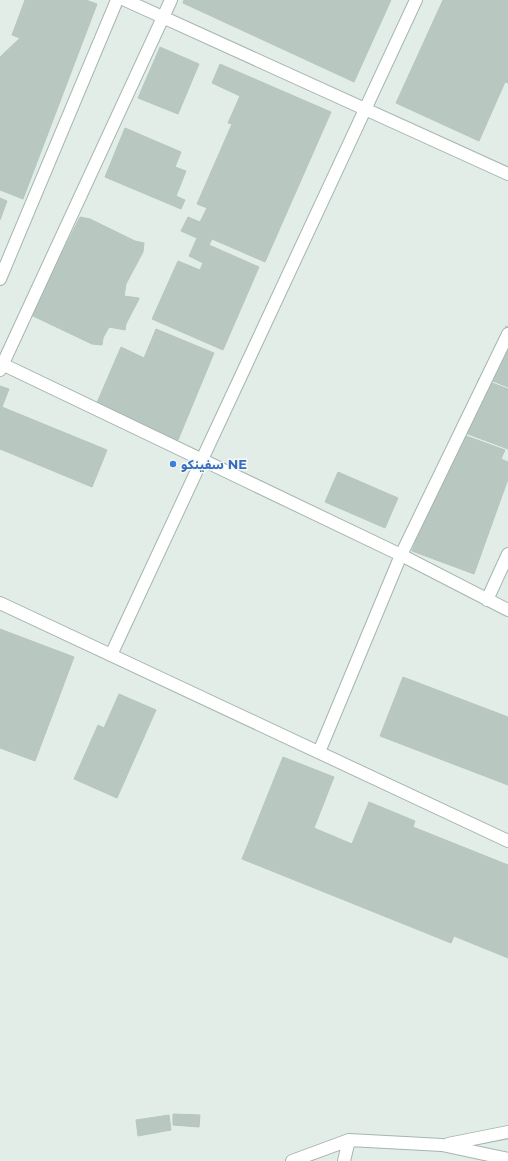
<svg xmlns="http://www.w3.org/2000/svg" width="508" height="1161" font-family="Montserrat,'Noto Sans Arabic',sans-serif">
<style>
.building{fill:#b8c8c1;stroke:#b5c7be}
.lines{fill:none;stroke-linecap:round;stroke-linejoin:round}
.minor-casing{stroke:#a5b5af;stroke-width:14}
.minor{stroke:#fff;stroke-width:12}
.shop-dot{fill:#3f7fe0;stroke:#f4f9f6;stroke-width:1.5}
.labels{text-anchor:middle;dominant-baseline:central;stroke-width:3;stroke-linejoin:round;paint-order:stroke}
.shop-label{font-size:13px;font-weight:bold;fill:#366cbe;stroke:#f4f9f6;text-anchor:start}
</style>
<rect width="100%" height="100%" fill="#e3ede8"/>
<path class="building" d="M25,0H86L97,4L23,199L0,190V57L20,38L12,35Z
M184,0H391L354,82L183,3Z
M443,0H508V83L505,82L479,141L396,103Z
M160,47L199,64L178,114L138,98Z
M220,64L331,112L265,262L212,239L209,245L259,267L223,350L152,319L178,261L200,270L203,263L189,256L197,238L181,231L188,217L200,222L207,208L197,204L232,124L228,123L240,96L212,83Z
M125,128L181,152L175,167L186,171L176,196L185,200L181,209L105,177Z
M0,198L7,201L0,220Z
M80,217L90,219L135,241L144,243L143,252L126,284L124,296L139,298V299L126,324L125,330L109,327L103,338L102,345L92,344L33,316L35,306Z
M506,326L508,327V387L485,378Z
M156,329L214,353L178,440L96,405L121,347L144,358Z
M479,378L508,389V449L460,431Z
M0,386L9,389L2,407L107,450L92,487L0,449Z
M455,432L505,450L501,459L508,462V479L474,574L412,551Z
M338,472L398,498L385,528L325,502Z
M0,629L74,657L35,761L0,748Z
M403,677L508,717V785L380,736Z
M119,694L156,710L117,798L74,779L98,725L104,728Z
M283,757L334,777L314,828L352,844L369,802L415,821L413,827L508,865V958L454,936L451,943L242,859Z
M173,1114L200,1115L199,1127L173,1125Z
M169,1115L171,1130L138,1136L136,1120Z"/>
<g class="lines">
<defs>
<path id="minor" d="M125,0L508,174
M0,279L117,0
M0,363L401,555L508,610
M0,370L171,0
M487,600L508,554
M0,603L508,841
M111,655L416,0
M319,752L401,555L508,334
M448,1144L508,1132
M292,1161L349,1140L442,1145L508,1159
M344,1161L349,1140"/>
</defs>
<use href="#minor" class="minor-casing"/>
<use href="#minor" class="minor"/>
</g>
<circle class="shop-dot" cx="173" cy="464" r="4"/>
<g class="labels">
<g class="shop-label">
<text x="181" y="464">سفينكو NE</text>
</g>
</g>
</svg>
